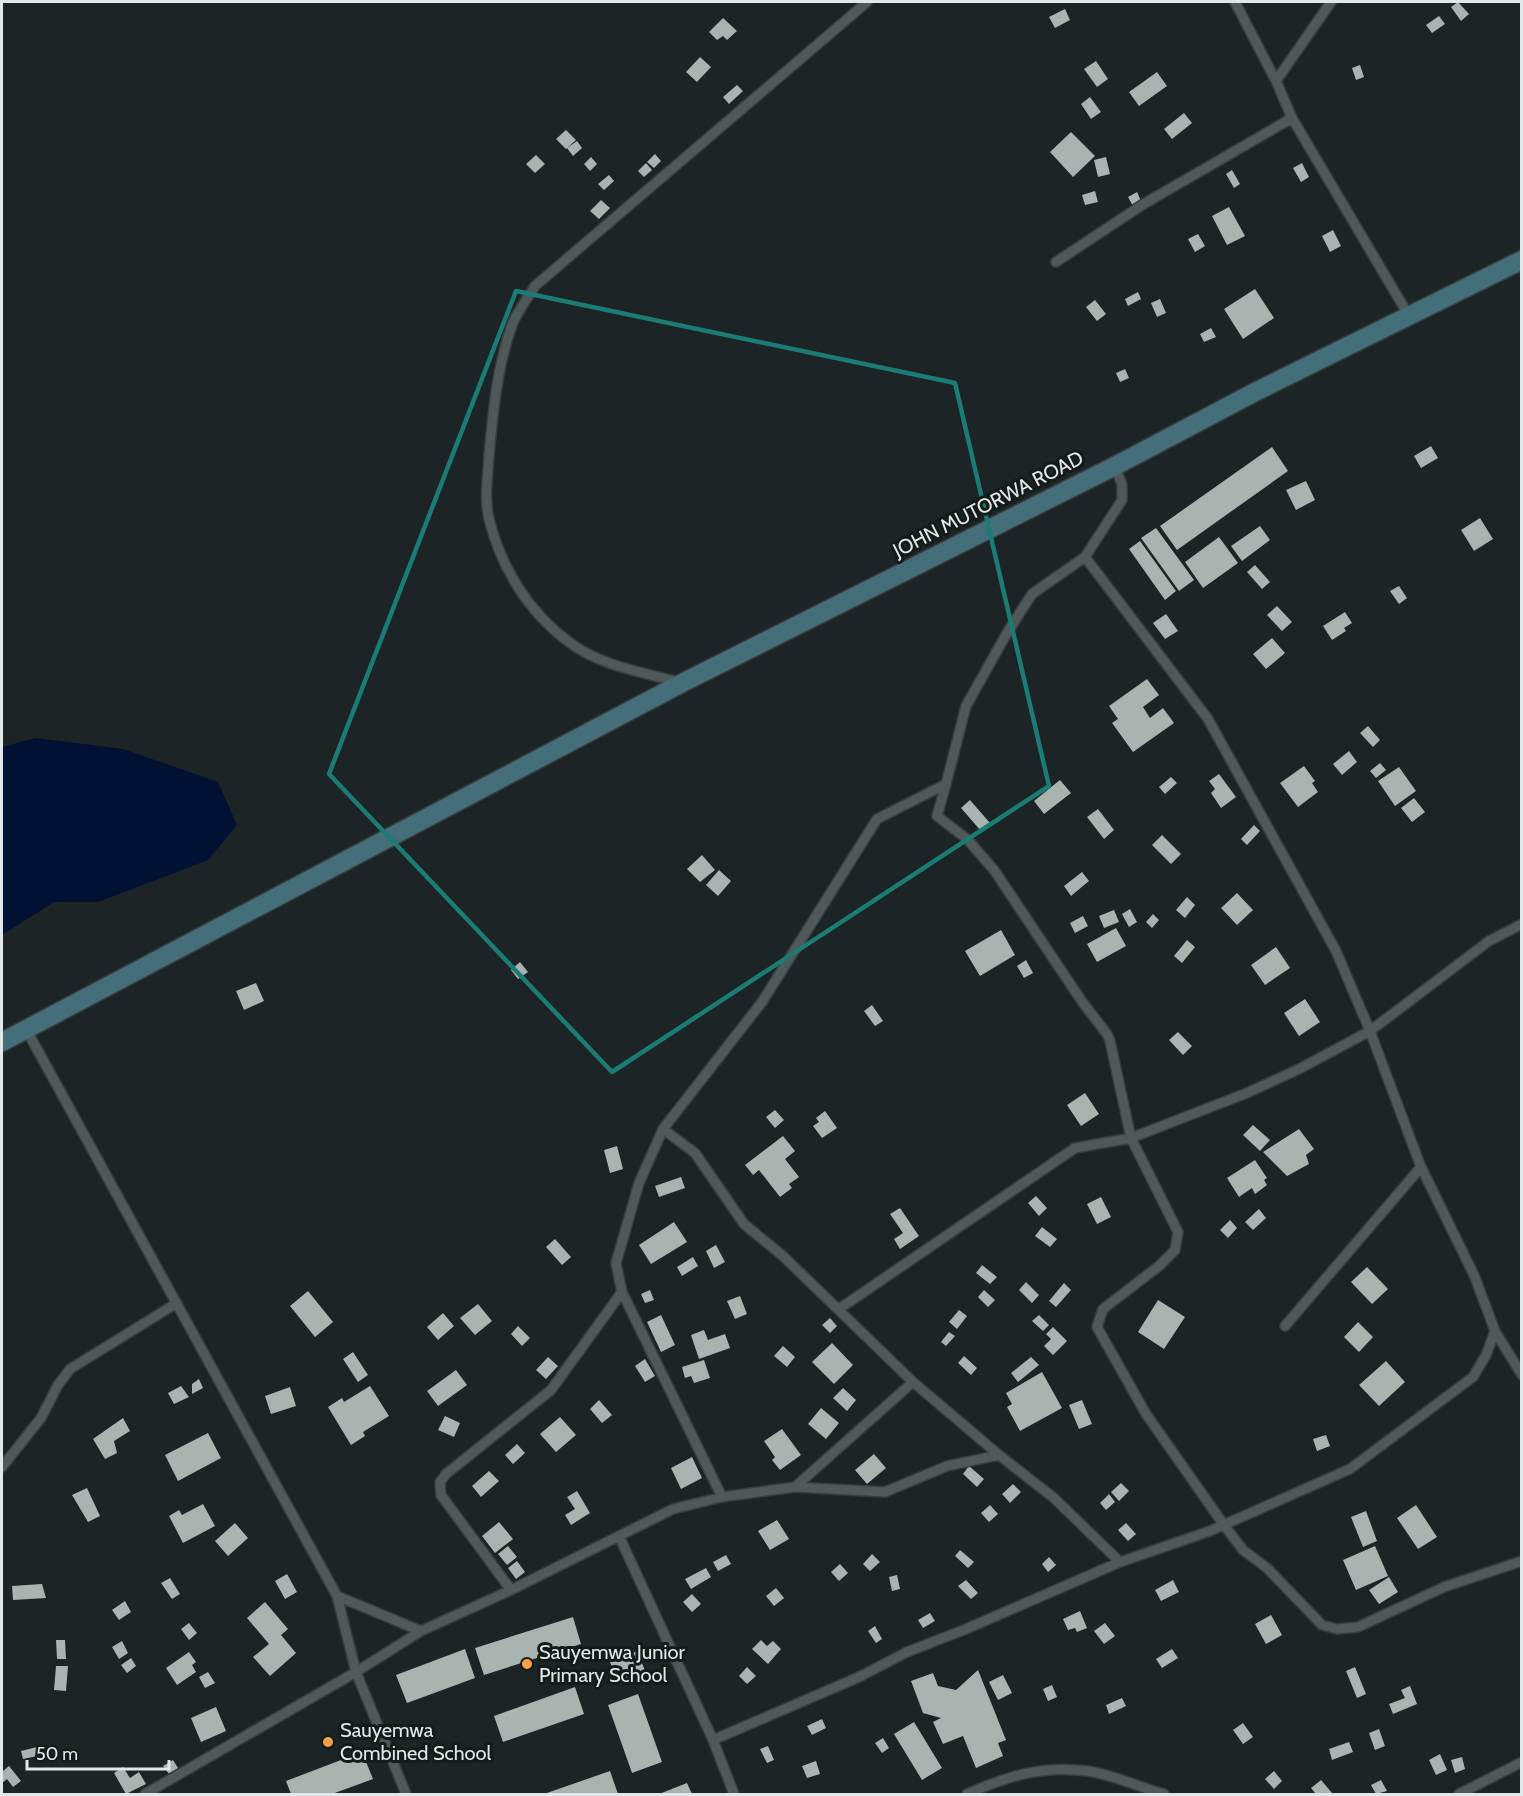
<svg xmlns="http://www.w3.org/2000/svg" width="1523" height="1796" font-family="Cabin,sans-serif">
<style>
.water{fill:#013}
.building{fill:#a9b3af}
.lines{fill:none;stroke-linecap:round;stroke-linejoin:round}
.lane-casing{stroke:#363e3e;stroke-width:12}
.secondary-casing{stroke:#363e3e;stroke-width:21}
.lane{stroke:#4f595a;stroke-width:9}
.secondary{stroke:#456e7b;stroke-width:18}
.marked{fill:none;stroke:#1a7c74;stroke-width:4.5;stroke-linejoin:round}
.poi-dot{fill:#f9a04d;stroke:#131b1b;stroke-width:2}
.labels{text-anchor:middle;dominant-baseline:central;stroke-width:6;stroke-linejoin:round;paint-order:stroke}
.street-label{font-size:20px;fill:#e2e8e8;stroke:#131b1b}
.poi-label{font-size:20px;fill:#e2e8e8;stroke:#131b1b;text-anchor:start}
</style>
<rect width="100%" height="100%" fill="#1c2425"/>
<path class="water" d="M36,738L123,749L218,782L237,825L208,860L98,902H54L2,935V747Z"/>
<path class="building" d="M1458,2L1469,14L1461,21L1451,7Z
M1065,9L1070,20L1055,28L1049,17Z
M1439,16L1445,24L1432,33L1426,25Z
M723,18L737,31L727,40L723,36L717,40L709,32Z
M700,57L711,67L697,82L686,72Z
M1096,61L1108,79L1097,87L1084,69Z
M1360,65L1364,77L1356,80L1352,68Z
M1157,72L1167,86L1139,106L1129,92Z
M737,85L743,91L729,104L723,97Z
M1090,97L1101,112L1091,119L1081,104Z
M1184,113L1192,123L1172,139L1164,129Z
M566,130L576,140L566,149L556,139Z
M1071,132L1095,156L1073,177L1050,152Z
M577,141L582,148L573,156L567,148Z
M655,154L661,161L654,168L647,162Z
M536,155L545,164L535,173L526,164Z
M591,157L597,164L590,171L584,164Z
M1106,157L1110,174L1098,177L1094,160Z
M646,163L652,170L644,177L638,171Z
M1302,163L1309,177L1301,182L1293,168Z
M1232,170L1240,184L1234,188L1226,174Z
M609,175L614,181L604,190L598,184Z
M1095,191L1098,202L1085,205L1082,195Z
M1137,192L1141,201L1133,206L1128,197Z
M601,200L610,208L599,219L590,211Z
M1229,207L1245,236L1227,245L1212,216Z
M1333,230L1341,246L1330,252L1322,236Z
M1198,234L1205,246L1195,252L1188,239Z
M1255,289L1274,318L1243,339L1224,309Z
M1138,292L1141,299L1128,306L1125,299Z
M1160,299L1166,313L1157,317L1151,303Z
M1095,300L1106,314L1097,321L1086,307Z
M1211,328L1216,337L1204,342L1200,334Z
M1125,369L1129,378L1120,382L1116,373Z
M1431,446L1438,458L1421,468L1414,456Z
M1272,447L1288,471L1177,550L1160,526Z
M1306,481L1315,500L1296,510L1286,490Z
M1480,518L1493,539L1474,551L1461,530Z
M1260,526L1270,540L1242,561L1231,546Z
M1156,528L1194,580L1179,591L1141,538Z
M1219,537L1238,563L1203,588L1185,562Z
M1140,541L1176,591L1165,600L1129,549Z
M1255,565L1270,582L1262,589L1247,572Z
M1399,586L1407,598L1399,604L1390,591Z
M1277,606L1292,622L1282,631L1267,615Z
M1345,612L1352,623L1344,628L1346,631L1332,640L1323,626Z
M1166,614L1178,631L1165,639L1153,623Z
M1272,638L1285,653L1266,669L1253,654Z
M1147,679L1159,695L1143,707L1150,718L1163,708L1174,723L1133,752L1112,723L1118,719L1109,706Z
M1368,726L1380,740L1373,747L1360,733Z
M1349,751L1357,762L1342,775L1333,764Z
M1380,763L1386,770L1376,778L1370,771Z
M1304,766L1315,781L1312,783L1318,792L1298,807L1280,783Z
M1399,767L1416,791L1395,806L1378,781Z
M1219,774L1236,797L1221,808L1211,793L1215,789L1209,781Z
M1171,777L1177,783L1165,794L1159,787Z
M1060,780L1071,793L1044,814L1034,801Z
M1414,798L1425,812L1412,822L1401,808Z
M970,800L990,823L981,831L961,808Z
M1098,809L1114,830L1104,839L1087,817Z
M1254,825L1260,831L1247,845L1241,839Z
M1162,835L1181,854L1171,864L1152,845Z
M702,855L715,870L700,882L687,869Z
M719,870L731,881L718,896L706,885Z
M1082,872L1089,881L1071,896L1064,886Z
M1237,893L1253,910L1237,925L1221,908Z
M1187,897L1195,905L1185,918L1176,910Z
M1130,909L1137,922L1129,927L1122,914Z
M1114,910L1119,922L1104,928L1099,916Z
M1153,914L1159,920L1152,928L1146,922Z
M1083,916L1088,926L1075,933L1070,923Z
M1116,928L1126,946L1097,962L1087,944Z
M1001,930L1015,955L980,976L965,951Z
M1187,940L1195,947L1182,963L1174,956Z
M1276,947L1290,968L1265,985L1251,965Z
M1026,960L1033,973L1024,978L1017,966Z
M520,962L528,972L518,979L511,970Z
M256,983L264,1001L244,1010L236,991Z
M1305,999L1320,1022L1299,1036L1284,1013Z
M872,1005L883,1021L875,1026L864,1011Z
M1178,1032L1192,1046L1183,1055L1169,1040Z
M1085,1093L1099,1114L1081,1126L1067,1105Z
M775,1110L784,1120L775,1128L766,1117Z
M825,1111L837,1128L822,1138L813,1126L819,1122L816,1118Z
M1253,1125L1270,1140L1260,1151L1243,1135Z
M1299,1129L1314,1149L1306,1155L1309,1164L1287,1176L1263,1152Z
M783,1136L795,1151L785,1159L799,1177L789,1184L792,1188L780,1197L759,1170L753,1175L745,1165Z
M617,1146L623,1169L610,1173L604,1150Z
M1255,1160L1267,1178L1264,1180L1267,1185L1255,1194L1252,1188L1239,1197L1227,1178Z
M681,1177L685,1188L659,1197L655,1186Z
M1036,1196L1047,1208L1039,1216L1028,1203Z
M1101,1197L1111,1217L1097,1224L1087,1204Z
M900,1208L919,1236L900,1249L894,1239L903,1233L890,1214Z
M1259,1209L1266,1218L1253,1230L1245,1222Z
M1230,1220L1237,1228L1228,1238L1220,1230Z
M674,1222L687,1242L651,1264L639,1245Z
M1042,1227L1057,1239L1050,1247L1035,1236Z
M555,1239L571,1257L562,1265L546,1247Z
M716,1245L725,1262L714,1268L706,1251Z
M693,1257L698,1266L682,1276L677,1267Z
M982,1265L997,1277L990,1284L976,1273Z
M1367,1267L1388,1289L1372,1304L1351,1282Z
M1026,1282L1039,1295L1032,1303L1019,1290Z
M1064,1283L1071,1290L1056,1307L1049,1301Z
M650,1290L654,1300L645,1303L641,1294Z
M984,1290L995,1300L988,1307L978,1297Z
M308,1291L333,1322L315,1337L290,1306Z
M740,1296L747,1314L735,1319L727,1301Z
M1158,1300L1185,1317L1164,1349L1138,1332Z
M478,1304L492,1321L475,1335L460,1318Z
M959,1310L967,1316L957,1329L949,1322Z
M443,1313L454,1326L438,1340L427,1327Z
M661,1315L675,1345L661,1352L647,1322Z
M1039,1315L1049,1325L1043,1331L1032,1321Z
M830,1318L837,1326L830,1333L822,1325Z
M1358,1322L1373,1337L1359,1352L1344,1337Z
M518,1326L530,1338L522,1346L511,1334Z
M1053,1327L1067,1341L1053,1355L1044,1346L1051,1339L1046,1334Z
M704,1330L708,1340L725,1334L730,1348L699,1359L691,1335Z
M949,1332L955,1336L946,1346L941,1342Z
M832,1343L853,1365L834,1384L812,1362Z
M783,1346L795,1357L787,1367L774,1356Z
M353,1352L368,1375L358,1382L343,1359Z
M964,1356L977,1368L971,1375L958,1363Z
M548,1357L558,1366L546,1379L536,1370Z
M1031,1357L1039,1365L1018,1382L1011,1373Z
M645,1359L655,1376L645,1382L635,1366Z
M704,1360L710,1378L694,1383L691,1376L685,1378L682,1367Z
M1386,1361L1405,1382L1379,1406L1359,1385Z
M456,1370L467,1385L438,1406L427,1391Z
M1042,1372L1062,1408L1020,1431L1007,1407L1012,1404L1006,1393Z
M199,1379L203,1388L192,1394V1384Z
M181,1386L189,1397L174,1404L168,1393Z
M370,1386L389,1416L363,1432L365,1436L351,1445L328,1407L342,1398L344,1402Z
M290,1387L296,1406L271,1414L265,1396Z
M843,1388L856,1400L847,1411L833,1398Z
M599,1400L612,1415L602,1423L590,1409Z
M1082,1400L1092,1424L1079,1429L1069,1405Z
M821,1408L839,1423L826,1439L808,1424Z
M445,1416L460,1423L454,1437L438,1430Z
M560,1417L576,1435L556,1452L540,1434Z
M123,1418L130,1431L114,1441L117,1453L105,1459L93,1439Z
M782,1429L801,1455L780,1470L772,1460L775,1457L764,1441Z
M208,1433L221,1458L178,1481L165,1455Z
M1326,1435L1330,1446L1317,1451L1313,1439Z
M517,1444L525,1453L513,1464L505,1455Z
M874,1454L886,1468L867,1484L855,1470Z
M692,1457L702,1478L681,1489L671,1468Z
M969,1466L984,1479L977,1487L963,1474Z
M489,1471L499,1481L481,1497L472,1486Z
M1121,1483L1129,1491L1119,1501L1111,1492Z
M1013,1484L1021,1492L1010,1503L1002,1494Z
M87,1488L100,1516L88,1522L72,1495Z
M577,1491L590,1513L571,1525L565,1515L575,1509L567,1497Z
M1109,1494L1115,1502L1106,1510L1100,1503Z
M203,1504L215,1526L183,1543L169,1516L179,1510L182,1515Z
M990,1505L998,1514L989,1522L981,1513Z
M1416,1505L1437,1537L1418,1549L1397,1518Z
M1366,1511L1377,1541L1363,1547L1351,1517Z
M777,1520L789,1539L770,1550L758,1531Z
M499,1522L513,1539L495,1553L482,1536Z
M235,1523L248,1538L228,1556L215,1541Z
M1126,1523L1136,1534L1128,1541L1118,1530Z
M508,1546L517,1557L507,1565L498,1554Z
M1375,1546L1388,1576L1356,1590L1343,1560Z
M960,1550L974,1562L968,1568L955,1556Z
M872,1554L880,1562L870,1571L863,1564Z
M726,1555L731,1564L718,1571L713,1562Z
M1049,1557L1056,1565L1048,1572L1042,1564Z
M517,1561L525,1572L516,1579L508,1568Z
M840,1564L848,1573L839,1581L831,1572Z
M706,1568L711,1577L691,1589L685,1579Z
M287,1574L297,1592L285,1599L275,1581Z
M897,1575L900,1589L892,1591L889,1577Z
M1389,1577L1398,1592L1379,1604L1369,1590Z
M170,1578L180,1594L172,1599L161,1583Z
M966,1580L978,1593L971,1599L958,1586Z
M1173,1580L1179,1592L1161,1601L1155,1590Z
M42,1584L46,1598L13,1600L12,1586Z
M776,1588L784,1598L774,1606L766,1596Z
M692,1594L701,1604L692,1612L683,1602Z
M125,1601L131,1612L119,1620L112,1610Z
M265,1602L288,1629L281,1635L296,1653L270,1676L253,1657L269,1644L247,1618Z
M1080,1611L1087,1628L1077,1632L1075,1628L1068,1630L1063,1619Z
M930,1613L935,1621L923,1628L918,1620Z
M1271,1615L1282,1635L1266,1644L1255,1624Z
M573,1617L581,1644L484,1675L475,1648Z
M189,1623L197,1633L189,1640L181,1629Z
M1105,1623L1115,1636L1104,1644L1094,1631Z
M875,1626L882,1639L876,1643L868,1631Z
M56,1640H65L66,1659H57Z
M761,1640L767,1646L773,1641L781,1649L768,1664L752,1649Z
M122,1641L128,1653L119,1659L112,1647Z
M465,1649L475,1678L407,1703L396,1675Z
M1172,1649L1178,1658L1162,1668L1156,1659Z
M637,1651L646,1673L619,1684L610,1662Z
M189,1652L196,1662L192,1665L196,1672L177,1685L166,1668Z
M131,1658L136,1666L127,1673L121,1665Z
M56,1666H68L66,1691L54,1690Z
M747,1667L756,1676L747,1684L739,1676Z
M1355,1667L1366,1694L1357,1698L1346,1671Z
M978,1670L1006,1740L998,1743L1003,1756L976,1768L963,1736L943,1744L933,1722L941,1718L923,1713L911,1681L933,1673L938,1686L956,1690Z
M208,1672L215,1683L205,1688L199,1677Z
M1003,1675L1012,1693L998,1700L989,1682Z
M1052,1685L1057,1697L1048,1701L1043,1689Z
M1410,1686L1417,1704L1393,1714L1389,1704L1405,1698L1401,1690Z
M575,1687L584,1714L503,1742L494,1716Z
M638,1694L662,1762L632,1773L608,1705Z
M1122,1698L1126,1706L1109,1714L1106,1705Z
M216,1707L226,1731L201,1742L191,1718Z
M822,1719L826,1728L812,1735L807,1726Z
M914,1722L942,1768L922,1780L894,1734Z
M1243,1723L1253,1737L1243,1744L1233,1730Z
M1379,1729L1385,1746L1375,1750L1369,1733Z
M883,1738L889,1748L882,1753L875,1743Z
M1349,1742L1353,1752L1332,1760L1329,1749Z
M41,1746L42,1755L23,1759L21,1751Z
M768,1746L774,1760L767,1763L760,1749Z
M362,1752L373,1779L332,1794H291L286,1781Z
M1440,1754L1447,1770L1436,1775L1429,1760Z
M1462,1757L1465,1769L1455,1773L1451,1760Z
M173,1760L178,1768L169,1774L163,1766Z
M816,1761L820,1774L807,1778L802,1766Z
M9,1766L21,1781L13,1787L7,1779L2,1783V1772Z
M123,1767L130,1778L139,1772L146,1784L126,1794L114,1773Z
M610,1771L618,1794H544Z
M1274,1771L1282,1781L1274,1789L1265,1779Z
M1321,1780L1332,1793L1330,1794H1316L1311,1788Z
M1381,1780L1387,1791L1376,1794L1371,1785Z
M687,1783L692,1794H659Z"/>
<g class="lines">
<defs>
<path id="lane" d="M1235,2L1276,81L1292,118L1409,316
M1276,81L1331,2
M1056,262L1142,205L1292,118
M1085,557L1208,719L1336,951L1370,1031L1299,1069L1247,1093L1131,1138L1178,1232L1175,1250L1159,1266L1103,1309L1097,1327L1146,1414L1224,1525L1243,1550L1267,1568L1322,1625L1337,1629L1358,1627L1444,1587L1522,1561
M679,682C642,672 600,666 569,642C528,612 501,567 489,519C484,498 488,476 489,455C493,412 497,367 512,325C517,312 527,299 535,286L867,2
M26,1029L337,1596L356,1672L406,1794
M663,1129L695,1153L744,1224L783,1256L913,1382
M839,1309L1075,1148L1131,1138L1110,1041L1107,1034L1083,1003L994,870L967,839L937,816L946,784
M1285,1326L1421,1167
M1495,1331L1522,1375
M2,1467L41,1418L58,1385L70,1369L177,1303
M795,1487L885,1492L947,1466L999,1455
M722,1497L622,1292L616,1263L639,1183L663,1129L762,1002L877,819L946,784L966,706L1007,633L1032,594L1085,557L1122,500V485L1115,466
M619,1536L713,1740L734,1794
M511,1590L441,1495L440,1482L446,1474L551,1390L622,1292
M337,1596L421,1631
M713,1740L859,1677L907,1652L966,1629L1120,1562L1210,1531L1350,1469L1473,1377L1486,1355L1495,1331L1474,1275L1421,1167L1370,1031L1489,941L1522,924
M145,1794L356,1672L421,1631L511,1590L673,1509L722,1497L795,1487L913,1382L999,1455L1054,1498L1120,1562
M967,1794C1008,1776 1042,1765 1088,1771C1110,1774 1142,1788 1164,1794
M1459,1794L1522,1762"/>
<path id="secondary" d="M2,1042L682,683L1115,466L1255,392L1522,260"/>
</defs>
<use href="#lane" class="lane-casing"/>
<use href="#secondary" class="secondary-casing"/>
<use href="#lane" class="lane"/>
<use href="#secondary" class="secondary"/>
</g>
<path class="marked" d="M516,291L955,383L1049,786L612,1072L329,774Z"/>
<g class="poi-dot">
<circle cx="527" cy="1664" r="6"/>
<circle cx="328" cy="1742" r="6"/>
</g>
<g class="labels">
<g class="street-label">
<text transform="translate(988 504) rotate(-27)">JOHN MUTORWA ROAD</text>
</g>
<g class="poi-label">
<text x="539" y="1652">Sauyemwa Junior<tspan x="539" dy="23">Primary School</tspan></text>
<text x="340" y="1730">Sauyemwa<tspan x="340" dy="23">Combined School</tspan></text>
</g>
</g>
<rect width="1523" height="1796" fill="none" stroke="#e2e8e8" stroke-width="6"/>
<path d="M27 1760v9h142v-9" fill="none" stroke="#e2e8e8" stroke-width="3"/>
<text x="36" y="1760" font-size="18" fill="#e2e8e8" stroke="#131b1b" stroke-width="4.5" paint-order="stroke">50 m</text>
</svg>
